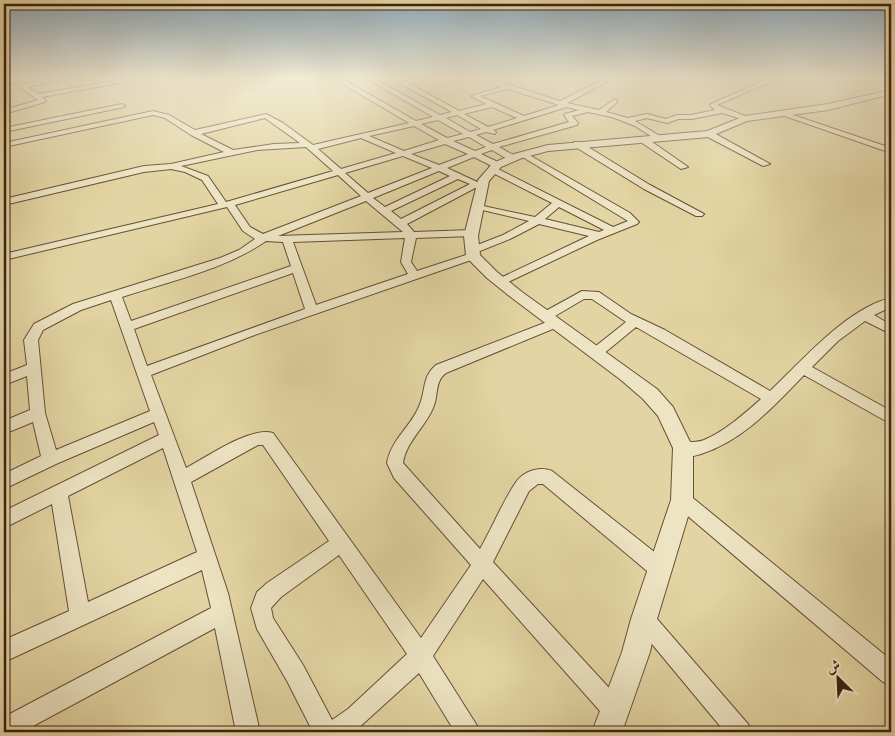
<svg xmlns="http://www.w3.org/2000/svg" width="895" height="736" font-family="'Libre Caslon Text',Amiri,serif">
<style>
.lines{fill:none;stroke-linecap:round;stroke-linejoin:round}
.minor-casing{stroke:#664f38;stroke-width:2}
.tertiary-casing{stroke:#664f38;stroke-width:2}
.minor{fill:#ede4c3;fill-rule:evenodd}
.tertiary{fill:#ede4c3;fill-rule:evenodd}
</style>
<rect width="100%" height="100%" fill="#e3d5a3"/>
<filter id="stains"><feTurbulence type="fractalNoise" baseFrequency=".004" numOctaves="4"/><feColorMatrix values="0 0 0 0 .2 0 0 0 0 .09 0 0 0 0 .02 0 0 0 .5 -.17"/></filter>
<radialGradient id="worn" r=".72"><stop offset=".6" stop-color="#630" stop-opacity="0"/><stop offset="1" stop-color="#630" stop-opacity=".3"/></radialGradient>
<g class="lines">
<defs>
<path id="minor" d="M60,77H74L28,87L38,94L136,77H151L42,97L46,101L45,102L4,114V110L38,100L14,83L4,85V81L15,79L24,84Z
M331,77H339L416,121L433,117L364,77H372L440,115L452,112L403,85H398V83L422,77H435L410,84L459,111L486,104L471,96L501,87L475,77H485L560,101L605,79L607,82L567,103L599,110L615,99L617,100V102L606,112L628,118L647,114L666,119L677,115H691L715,110L710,105L711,104L772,77H781L717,105L748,117V121L722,113L691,119H678L667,123L647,118L635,121L660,136L661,138L657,140L635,126L612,117L588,112L572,116L578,123L577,125L499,147L515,156V160H509L492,150L481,154L500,163V167H494L474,157L447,168L486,186L482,189L477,187L407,224L414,232L472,230L477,233L472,236L416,238L411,262L417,271L469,254L466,251L467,249L503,235L529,221L474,208V204L535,217L552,203L489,171V167L492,166L613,227L628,221L521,156L520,154L524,152L630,213L639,222L637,224L597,240L504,284H496L494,282L496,280L589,236L539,224L510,239L475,253L478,256L477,258L252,336L151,375L186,468C207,457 251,426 273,433L421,638L471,565L394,478L387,463C391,439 412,426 420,404C426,389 422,377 436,365L552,320H560L562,323L560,326L446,373C434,382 439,395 433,408C425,427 406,442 403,463L480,549C492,528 503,501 516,482C524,471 539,466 552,471L667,562L670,569L667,576L660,579L653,576L543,484H538L529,491L493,562L623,703L626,711L623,719L615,722L607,719L483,579L433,656L476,724L480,732H455L419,673L354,732H313L287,681L257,629L251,608L257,592L267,583L329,541L263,445H258L191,482L228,593L260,732H236L215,628L22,732H4V717L211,608L202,570L4,662V640L69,611L52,504L4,528V511L159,435L154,422L56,464L4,489V474L41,456L33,422L4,434V421L30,410L27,376L4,385V374L27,365L24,340L34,324L73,304L220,258L239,250L255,239L243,231L227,207L4,260V254L218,204L202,180L185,172L171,169L144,172L4,205V199L144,166L171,164L224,152L191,135L165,118L153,115L4,147V143L153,111L169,115L195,130L266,114L283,123L313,145L409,123ZM507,89L559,105L524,116L480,96ZM492,107L517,118L488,127L464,114ZM567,107L579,110L565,114L564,115L569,122L493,144L476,135L486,132L495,134L496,132L493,130ZM457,115L481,129L470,132L446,118ZM265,118L300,143L274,144L233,150L201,134ZM438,120L463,134L447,138L421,124ZM414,126L439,140L404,151L369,136ZM469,137L486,147L475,151L453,141ZM361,138L396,153L341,169L318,149ZM445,144L468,154L439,165L411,154ZM306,147L333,171L226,202L208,176L181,166L257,150ZM403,156L432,168L368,193L345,173ZM439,171L450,176L385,207L373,198ZM338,175L361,196L263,234L250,227L235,205ZM458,179L470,184L401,219L391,211ZM366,201L403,232L278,236ZM559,207L604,230L599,232L545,219ZM405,238L401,262L408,274L316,305L293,242ZM266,241L283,242L291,266L131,321L122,297C170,281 224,270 266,241ZM293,273L305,309L147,366L134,329ZM111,300L150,411L56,450L45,413L38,340L43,330L81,310ZM163,448L197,552L88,602L68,496ZM339,555L407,654L348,709L332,720L303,665L273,618L271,608L281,597Z
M122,104L125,106L124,107L4,132V128Z
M781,111L891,148V153L779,114V112Z
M706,132H712L770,164L763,166L706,136Z
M639,137H645L688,167L681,169L639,141Z
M574,142H580L650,185L704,214L702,216H696L644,189L574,146Z
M582,291L599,292L631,314L665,330L770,391C803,360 847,308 891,298V307L874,315L891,325V334L865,321L838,341L812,367L891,411V424L804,375C775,405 743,441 701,454C691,457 681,459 675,448L677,443C686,440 694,444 704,440C725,431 744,414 761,399L636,327L602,355H592L590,352L592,349L626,322L592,299H584L550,319L546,320L540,316L542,313Z
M682,492L688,494L891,660V685L883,682L676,506L673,500L676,494Z
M644,609L651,612L748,724L752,732H725L637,626L634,619L637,612Z"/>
<path id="tertiary" d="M891,90V94L828,110L747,121L709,137L548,151L522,158L501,167L489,181L478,236L480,255L497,272L522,292L657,389L673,407L693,448V500L657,619L650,652L622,732H592L622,652L631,619L671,500L673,448L658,416L643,399L621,380L512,298L487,278L468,259L466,256L464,236L478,180L493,163L514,154L548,145L707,131L745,116L828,104Z"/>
</defs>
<use href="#minor" class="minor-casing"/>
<use href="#tertiary" class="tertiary-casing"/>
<use href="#minor" class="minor"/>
<use href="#tertiary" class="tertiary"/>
</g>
<linearGradient id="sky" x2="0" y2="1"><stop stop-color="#8fa9b9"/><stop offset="0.43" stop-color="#f2ecd6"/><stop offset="1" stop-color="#f2ecd6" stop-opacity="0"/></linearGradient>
<rect width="895" height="180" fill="url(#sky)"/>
<rect width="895" height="736" fill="none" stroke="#e3d5a3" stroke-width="20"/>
<rect x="5" y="5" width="885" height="726" fill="none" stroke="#3c2214" stroke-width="2.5"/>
<rect x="10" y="10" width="875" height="716" fill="none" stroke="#3c2214"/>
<g transform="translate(838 678) rotate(336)" stroke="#ede4c3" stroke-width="4" paint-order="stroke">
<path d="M0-4L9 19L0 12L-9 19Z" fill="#3c2214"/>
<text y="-8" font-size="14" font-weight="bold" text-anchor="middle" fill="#3c2214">ش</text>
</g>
<rect width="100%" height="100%" filter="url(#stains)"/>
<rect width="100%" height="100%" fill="url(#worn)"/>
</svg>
